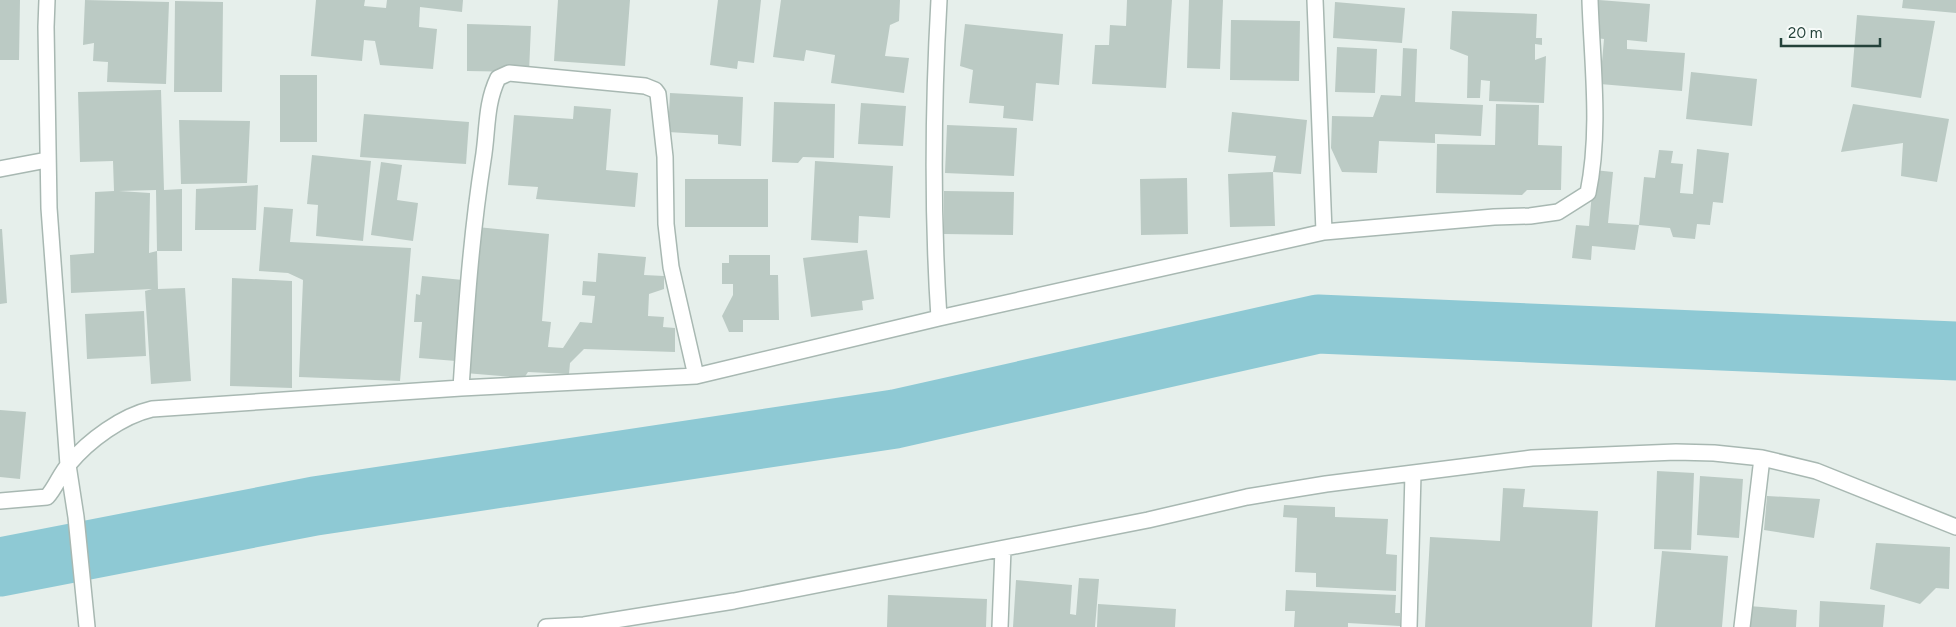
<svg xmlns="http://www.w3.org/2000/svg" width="1956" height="627" font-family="Figtree,sans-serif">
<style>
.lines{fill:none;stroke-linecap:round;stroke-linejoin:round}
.river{stroke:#8ec9d4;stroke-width:59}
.building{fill:#bbcac4}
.street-casing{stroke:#a8b8b2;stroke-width:18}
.street{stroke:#fff;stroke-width:15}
</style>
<rect width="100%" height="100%" fill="#e6efeb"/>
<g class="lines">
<path class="river" d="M0,567L315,506L895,419L1318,324L1956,351"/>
</g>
<path class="building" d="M0,0H20L19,60H0Z
M85,0L169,2L166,84L107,82L108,62L93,61L94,43L83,45Z
M316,0H365L364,6L386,8L387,0H463L462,12L420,7L419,27L437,29L433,69L380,65L375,41L364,40L362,61L311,56Z
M558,0H630L625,66L554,61Z
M718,0H761L754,63L738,61L737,69L710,65Z
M781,0H900L899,21L890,25L885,56L909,58L904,93L831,83L835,55L806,50L804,61L773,57Z
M1127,0H1172L1166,88L1092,84L1095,45H1109L1110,25L1126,26Z
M1189,0H1223L1220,69L1187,68Z
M1599,0L1650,4L1647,42L1627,40V49L1685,53L1682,91L1600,84L1604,39L1596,38Z
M1903,0H1956V13L1902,8Z
M175,1L223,2L222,92H174Z
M1335,2L1405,8L1402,43L1333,38Z
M1452,11L1537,14L1536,38H1542V45L1535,44V60L1546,56L1544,103L1489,101L1490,81L1481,80L1480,98H1467L1468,56L1450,49Z
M1857,15L1935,21L1921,98L1851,87Z
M1231,20L1300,21L1299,81L1230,80Z
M467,24L531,26L529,72L467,71Z
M965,24L1063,34L1059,85L1036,83L1033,121L1003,118L1004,106L969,103L973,70L960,66Z
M1337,47L1377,49L1375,93L1335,92Z
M1403,48L1417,49L1415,102L1483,105L1481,136L1435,134V143L1379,141L1377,173L1342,172L1331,148L1332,116L1373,117L1381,95L1401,96Z
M1691,72L1757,79L1752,126L1686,119Z
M280,75H317V142H280Z
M161,90L164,190L182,189V251H157L156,190L119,191L150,193L149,253L157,251L158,289L185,288L191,381L151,384L145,291L152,289L71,293L70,255L94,253L95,192L114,191L113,161L80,162L78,92Z
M670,93L743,97L741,146L718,144V135L668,132Z
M774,102L835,104L834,158L803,157L798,163L772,162Z
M861,103L906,106L903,146L858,144Z
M1496,104L1539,105L1538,145L1562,146L1561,190H1527L1522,195L1436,193L1437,144L1495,145Z
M1853,104L1949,119L1937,182L1901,176L1903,143L1841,152Z
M574,106L611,109L606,170L638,173L635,207L536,199L538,187L508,185L514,115L573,119Z
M1232,112L1307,120L1301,174L1273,172L1276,156L1228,152Z
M364,114L469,122L466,164L360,157Z
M179,120L250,121L247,183L181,184Z
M947,125L1017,128L1014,176L945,173Z
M1697,149L1729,153L1723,203L1713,202L1710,225L1697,224L1695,239L1673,237L1670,228L1639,225L1644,177L1655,178L1659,150L1673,151L1671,163L1683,164L1680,193L1693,194Z
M312,155L371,161L363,241L316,236L318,205L307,204Z
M815,161L893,166L890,218L859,216L858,243L811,240Z
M381,162L402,165L397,200L418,203L413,241L371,235Z
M1594,170L1613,172L1608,223L1639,225L1635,250L1592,246L1591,260L1572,258L1576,225L1589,226Z
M1273,172L1275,226L1230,227L1228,174Z
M1187,178L1188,234L1141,235L1140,179Z
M685,179H768V227H685Z
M258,185L256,230H195L196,189Z
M944,191L1014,192L1013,235L944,234Z
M264,207L293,209L290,242L411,248L400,381L299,377L303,280L288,273L259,271Z
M477,227L549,234L542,321L551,322L548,347L563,348L580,322L592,323L595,296L582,295L583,281L596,282L598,253L646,257L644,275L664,276V289L649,294L648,316L664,317L663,327L675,328V352L584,349L570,363L569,374L528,372L524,378L465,373Z
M0,229H2L7,303L0,304Z
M867,250L874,299L862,301L863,310L811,317L803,258Z
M729,255H770V275H778L779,320H743V332H729L722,316L733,295V284H722V263H729Z
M422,276L463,280L456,361L419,358L422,322H414L416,294L420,295Z
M232,278L292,281V388L230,386Z
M144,311L146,356L87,359L85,314Z
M0,410L26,412L20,479L0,477Z
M1657,471L1694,473L1691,550L1654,549Z
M1700,476L1743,479L1739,538L1697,535Z
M1503,488L1525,489L1523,507L1598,511L1592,627H1425L1430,537L1500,541Z
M1767,496L1820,499L1814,538L1764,530Z
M1284,505L1335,507V517L1388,519L1386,554L1397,555L1396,591L1316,587V573L1295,572L1297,518L1283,517Z
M1876,543L1950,547L1949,589L1936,588L1920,604L1870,589Z
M1662,551L1728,556L1722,627H1655Z
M1079,578L1099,579L1095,627H1013L1016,580L1072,585L1070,614L1076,615Z
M1286,590L1396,595L1395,613H1400V626L1348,623V627H1294L1295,611H1285Z
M888,595L987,599L986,627H887Z
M1820,601L1885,605L1883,627H1819Z
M1098,604L1176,609L1175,627H1097Z
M1749,606L1797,610L1796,627H1747Z"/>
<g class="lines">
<defs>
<path id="street" d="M47,0L46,27L49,208L68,465L76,517L87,627
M939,0C933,106 932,212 939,318
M1315,0L1324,232
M0,169L47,160
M461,388C466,311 471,236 483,160C488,131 485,105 498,78L509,73L645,86L655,90L658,94L665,157L666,224L671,267L696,376
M0,501L47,497C56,487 60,474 69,464C89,440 122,416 152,409L461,388L696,376L939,318L1324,232L1494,217L1530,216L1558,212L1588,193C1601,130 1592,63 1590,0
M546,627L584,625L734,601L1148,520L1247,497L1326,484L1532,458L1676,452L1714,453L1762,458L1816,471L1956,527
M1000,627L1003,549
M1409,627L1413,473
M1742,627L1762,458"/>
</defs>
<use href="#street" class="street-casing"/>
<use href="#street" class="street"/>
</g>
<path d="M1781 38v8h99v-8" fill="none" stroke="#24423a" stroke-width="2.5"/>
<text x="1788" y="38" font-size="15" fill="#24423a" stroke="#f7fbf9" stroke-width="4" paint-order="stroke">20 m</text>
</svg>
